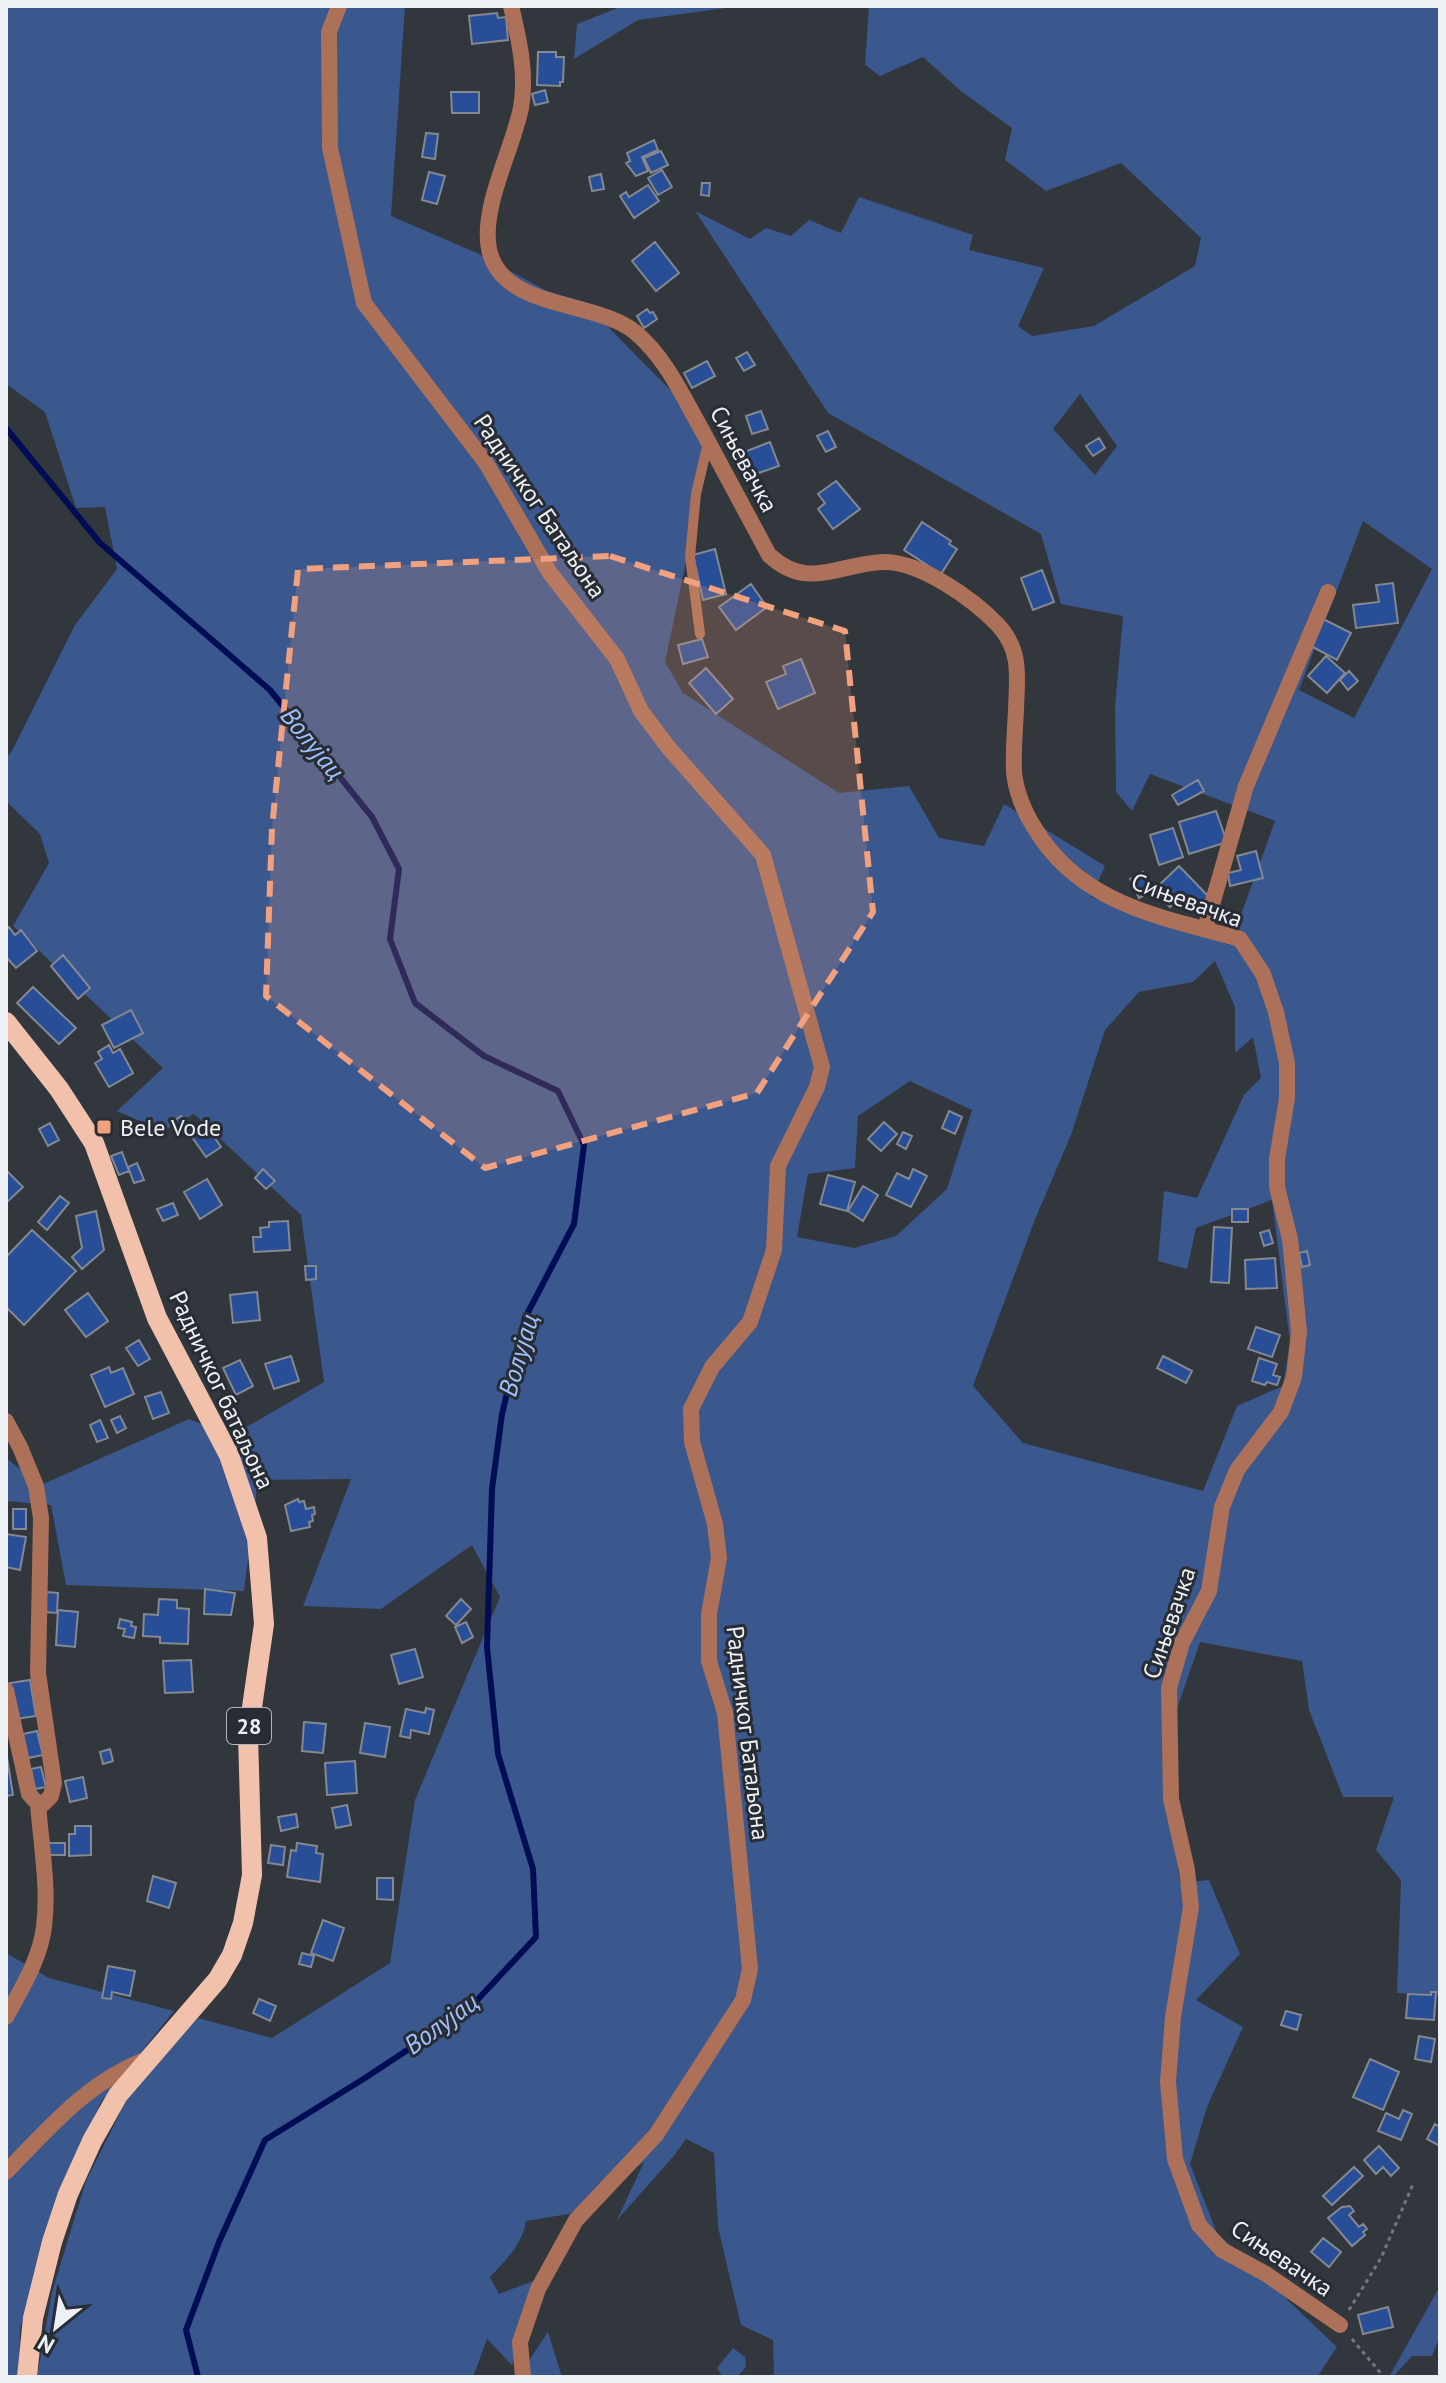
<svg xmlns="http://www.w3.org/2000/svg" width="1446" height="2383" font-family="'PT Sans',sans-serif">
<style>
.green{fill:#3a578e;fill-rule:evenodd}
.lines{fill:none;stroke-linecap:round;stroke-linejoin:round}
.stream{stroke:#000d54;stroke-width:6}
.building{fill:#284e97;stroke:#838891;stroke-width:2}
.path{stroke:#74787e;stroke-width:3;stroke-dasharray:4 4;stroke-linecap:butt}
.service{stroke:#ac7158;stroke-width:10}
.minor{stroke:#ac7158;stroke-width:16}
.primary{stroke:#f2c1ac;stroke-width:20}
.marked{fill:#f2a17e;fill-opacity:0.2;stroke:#f2a17e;stroke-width:6;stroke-dasharray:16 10;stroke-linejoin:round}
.poi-dot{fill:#f2a17e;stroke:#282c33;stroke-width:3}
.labels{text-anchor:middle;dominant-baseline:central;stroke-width:6;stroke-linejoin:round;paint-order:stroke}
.shield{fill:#282c33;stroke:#b2b5bb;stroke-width:2}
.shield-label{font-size:22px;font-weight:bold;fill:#edf0f5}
.street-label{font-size:24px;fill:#edf0f5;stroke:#282c33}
.poi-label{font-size:24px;fill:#edf0f5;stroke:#282c33;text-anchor:start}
.water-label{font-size:26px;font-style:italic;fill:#a0c1ff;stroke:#282c33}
</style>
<rect width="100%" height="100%" fill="#32363d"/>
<path class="green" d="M6,6H405L391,216L477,253L547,291L602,307L610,329L713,433L665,662L683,693L839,793L909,786L939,838L984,846L1004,804L1105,866L1091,897L1230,945L1275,821L1150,774L1132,811L1116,792L1115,707L1123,616L1061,604L1041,534L828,413L695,211L750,239L766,228L791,236L809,220L841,233L859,197L973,235L969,250L1044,268L1018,326L1032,336L1094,326L1195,266L1201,238L1121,163L1046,191L1005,160L1012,128L962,92L923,57L880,76L865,65L869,6H1440V1995L1397,1993L1401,1880L1376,1850L1394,1797H1343L1309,1710L1302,1661L1200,1642L1162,1752L1180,1883L1209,1880L1240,1954L1196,2000L1243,2027L1207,2107L1190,2164L1217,2233L1337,2347L1317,2377H774L773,2340L741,2325L718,2227L714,2153L686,2139L673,2157L617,2220L644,2162L569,2214L526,2221C523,2244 505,2261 490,2277L499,2294L536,2280L512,2365L487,2339L473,2377H37L52,2292L86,2181L130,2093L198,2018L272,2038L390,1963L415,1800L500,1597L472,1545L381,1609L303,1606L351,1479L258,1480L244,1591L66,1585L51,1505L6,1501V1458L41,1485L189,1419L231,1436L324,1382L301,1215L194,1114L163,1131L117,1111L163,1068L13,926L49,863L40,834L6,801V758L12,751L75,625L117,569L105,507L76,508L45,412L6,384ZM1080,394L1117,446L1095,475L1053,429ZM1363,521L1432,569L1354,718L1299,690ZM1215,961L1235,1007V1053L1253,1037L1261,1078L1244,1095L1197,1198L1164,1191L1158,1261L1187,1269L1196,1228L1272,1200L1290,1342L1283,1386L1237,1406L1203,1491L1023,1443L973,1386L1034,1222L1071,1135L1105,1030L1139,992L1193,982ZM910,1081L972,1110L947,1189L896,1236L854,1248L797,1237L808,1174L855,1168L858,1116Z
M623,6H741L638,20L574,59L577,24Z
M6,1953L49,1978L174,2011L101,2102L50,2216L20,2330L19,2377H6Z
M1440,2286V2336L1432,2356H1412L1393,2377H1389Z
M548,2332L562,2377H530L528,2362Z
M733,2348L745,2357L746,2367L737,2377H723L717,2368Z"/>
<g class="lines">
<path class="stream" d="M6,428L100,543L270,690L372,817L399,869L390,939L415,1003L484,1056L558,1091L584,1145L574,1224L525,1318L502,1414L492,1489L487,1647L498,1754L533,1869L536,1937L468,2010L365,2078L265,2140L219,2242L186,2330L198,2377"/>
</g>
<path class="building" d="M497,13L498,18L506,17L508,40L472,44L469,16Z
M538,52H556V57H564L563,82H560V86L537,85Z
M545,90L548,102L535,105L532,94Z
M451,92H479V113H452Z
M426,133L438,134L435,159L422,157Z
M654,140L658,150L642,157L648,171L636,176L626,163L630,161L627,153Z
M661,151L668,165L651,173L644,158Z
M662,170L672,187L658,195L648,178Z
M429,172L445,176L437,204L422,200Z
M601,174L604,189L592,191L589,177Z
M702,183H710L709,196L701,195Z
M648,185L659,201L634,218L620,196L626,192L629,197Z
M655,242L679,273L656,291L632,261Z
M647,309L650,313L653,312L657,319L644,328L637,316Z
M747,352L755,365L744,371L736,358Z
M707,361L715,376L692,388L684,373Z
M761,411L768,429L752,434L746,416Z
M828,431L836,447L826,452L817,436Z
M1099,438L1105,448L1093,456L1086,446Z
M770,442L779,466L747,477L739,454Z
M836,481L860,509L833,529L818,509L825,503L818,494Z
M922,522L951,541L949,544L957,549L941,574L904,550Z
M715,549L726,594L703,600L693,555Z
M1042,570L1054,602L1033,610L1021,578Z
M1393,583L1398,623L1356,628L1353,605L1379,602L1376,585Z
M751,584L767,607L736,630L719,607Z
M1323,619L1351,633L1337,660L1309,645Z
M702,639L708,657L683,664L678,645Z
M1326,656L1345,673L1327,693L1308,676Z
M801,659L815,693L778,709L766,682L786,674L783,666Z
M706,668L733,699L716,714L689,683Z
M1349,671L1358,681L1348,690L1340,680Z
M1198,780L1204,791L1178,805L1172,795Z
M1216,811L1227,842L1189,854L1179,822Z
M1173,828L1183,857L1159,865L1150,835Z
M1256,851L1263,878L1230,886L1228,873L1241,870L1237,856Z
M1179,866L1211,899L1196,913L1181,897L1170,907L1154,890Z
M1143,872L1152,891L1139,898L1130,879Z
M9,927L15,935L21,930L37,951L16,968L6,957V930Z
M63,955L90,988L78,999L51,966Z
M33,987L76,1028L59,1044L17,1003Z
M131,1010L143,1033L114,1048L102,1025Z
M109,1045L113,1053L120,1049L133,1073L109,1087L95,1063L102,1059L98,1052Z
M949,1111L962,1117L955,1134L942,1128Z
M181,1116L189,1129L178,1136L170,1124Z
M204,1122L221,1147L206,1157L189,1133Z
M884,1122L897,1134L881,1151L868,1139Z
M50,1123L59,1140L48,1146L39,1129Z
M903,1132L912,1136L906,1149L897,1144Z
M122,1152L129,1171L119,1175L111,1156Z
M137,1163L144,1180L134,1183L128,1167Z
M263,1169L275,1181L266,1189L255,1178Z
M913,1169L927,1176L911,1207L886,1195L897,1173L909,1179Z
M6,1170L23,1187L6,1203Z
M828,1175L855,1182L847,1211L820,1204Z
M207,1179L222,1205L200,1219L184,1192Z
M863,1186L878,1195L863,1221L848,1211Z
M60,1196L69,1203L47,1230L38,1222Z
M173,1203L178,1215L163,1221L157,1209Z
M1232,1209H1248V1222H1232Z
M96,1211L104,1250L82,1269L72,1257L82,1248L76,1216Z
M288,1221L290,1250L254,1252L253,1237H261L260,1228L269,1227V1222Z
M1214,1227L1232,1228L1229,1283L1211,1282Z
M32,1230L76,1271L24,1325L6,1307V1257Z
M1269,1230L1273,1243L1264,1246L1260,1233Z
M1307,1251L1310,1265L1302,1267L1299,1253Z
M1275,1258L1277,1288L1246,1289L1245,1260Z
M305,1266H316V1279L306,1280Z
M257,1292L260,1320L233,1323L230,1295Z
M88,1293L108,1321L86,1337L65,1310Z
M1256,1327L1280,1335L1272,1357L1248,1349Z
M139,1340L150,1359L138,1366L126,1348Z
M291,1356L299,1381L274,1389L265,1364Z
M1163,1356L1192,1371L1186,1383L1157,1368Z
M1259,1358L1277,1364L1273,1375L1280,1377L1277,1385L1267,1382L1265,1385L1252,1381Z
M240,1360L253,1386L236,1395L223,1368Z
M109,1367L111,1373L123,1368L134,1394L105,1407L91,1375Z
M161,1392L169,1413L153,1419L145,1397Z
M120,1416L126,1428L117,1433L111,1420Z
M100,1420L108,1438L97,1442L90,1425Z
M298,1499L299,1502L304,1501L306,1509L314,1507L315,1514L312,1515L313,1521L309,1522L310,1527L291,1531L285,1505Z
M13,1509H26V1529H13Z
M6,1534L26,1537L20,1570L6,1567Z
M205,1589L235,1593L231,1615L204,1614Z
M46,1592L58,1593L57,1613L44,1612Z
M159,1599L177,1600V1608L189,1609L188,1644L160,1643V1637L143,1636L144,1614L158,1615Z
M461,1599L471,1609L456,1625L446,1616Z
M58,1610L78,1612L75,1647L56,1645Z
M120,1619L132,1622L131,1626L136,1627L134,1638L123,1636L125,1629L118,1628Z
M466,1622L473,1637L462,1643L455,1627Z
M415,1649L423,1677L399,1684L391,1655Z
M191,1660L193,1692L165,1693L163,1661Z
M30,1680L36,1716L16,1719L10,1683Z
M426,1708L434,1710L429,1734L411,1730L410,1738L400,1736L406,1709L425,1713Z
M304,1722L326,1724L323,1753L302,1751Z
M365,1723L390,1727L385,1757L360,1753Z
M37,1731L43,1755L28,1758L23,1734Z
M110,1749L113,1761L103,1764L100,1752Z
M6,1751L13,1795L6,1796Z
M355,1761L357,1793L327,1795L325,1763Z
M41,1767L46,1787L35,1789L31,1769Z
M83,1777L87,1798L70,1802L65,1781Z
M347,1805L351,1825L336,1828L332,1808Z
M296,1814L298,1827L281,1831L278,1817Z
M75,1826H91V1855L69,1856V1834H75Z
M49,1843H65V1855H49Z
M297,1843L317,1846L316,1853L323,1854L320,1882L287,1877L291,1850L296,1851Z
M271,1845L285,1847L283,1865L268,1863Z
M153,1876L176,1883L169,1908L147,1901Z
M377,1878H393V1900L377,1899Z
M323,1920L344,1928L333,1961L311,1953Z
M302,1953L314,1956L311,1967L299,1964Z
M108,1966L135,1971L130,1996L112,1992L111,1999L102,1998Z
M1431,1992H1436L1434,2020L1406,2018L1408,1994L1431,1995Z
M259,1999L276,2006L270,2021L253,2013Z
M1286,2011L1301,2015L1297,2030L1281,2025Z
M1419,2036L1435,2039L1431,2062L1415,2059Z
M1370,2059L1399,2072L1383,2110L1353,2097Z
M1403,2110L1412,2114L1401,2140L1378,2131L1386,2113L1399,2119Z
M1435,2124L1440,2127V2146L1427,2139Z
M1379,2146L1399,2168L1391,2176L1383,2167L1376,2174L1364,2160Z
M1354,2167L1363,2176L1332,2205L1323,2196Z
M1350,2206L1354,2211L1349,2215L1359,2227L1363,2224L1367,2229L1363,2232L1365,2235L1352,2246L1328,2218L1342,2207Z
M1323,2238L1341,2252L1329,2267L1311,2252Z
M1388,2307L1393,2327L1363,2334L1358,2315Z"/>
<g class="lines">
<path class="path" d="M1349,2310L1381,2258L1414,2182
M1352,2339L1384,2377"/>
<path class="service" d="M700,634L690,557L696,494L708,443"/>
<path class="minor" d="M339,6L329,32L330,148L364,303L486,463L550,573L617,659L641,711L668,747L763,855L822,1067L817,1087L778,1166L774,1250L750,1322L712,1367L691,1409L692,1442L715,1524L719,1558L709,1614V1661L725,1713L750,1969L743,2000L656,2135L576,2220L538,2289L520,2342L523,2377
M511,6C519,39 527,74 521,108C512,151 481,207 489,249C501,310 596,300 635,332C667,359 683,397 703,432C725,473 747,514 769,555C808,591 837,564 883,562C920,561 973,599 998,625C1022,651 1017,677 1016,710C1015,730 1013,751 1014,771C1015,789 1024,812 1034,827C1079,904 1161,917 1240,939L1263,974L1276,1012L1287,1063V1098L1277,1159V1187L1290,1239L1299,1332L1294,1377L1281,1412L1237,1470L1222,1507L1209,1591L1182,1643L1169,1688L1171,1799L1187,1870L1191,1907L1173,2017L1168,2082L1175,2159L1199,2225L1222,2250L1266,2274L1340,2325
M1205,929L1246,786L1328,592
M6,1421L20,1447L36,1486L41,1518L38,1673L54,1783L51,1796L43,1804H38L29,1794L6,1690
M6,2017C21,1990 40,1959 44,1927C49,1887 41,1844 38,1804
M6,2172C50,2127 87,2082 147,2059"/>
<path class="primary" d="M6,1022L59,1089L94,1143L157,1318L229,1455L257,1538L264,1624L248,1735L252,1875L243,1923L232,1955L218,1979L118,2095L92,2141L68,2194L52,2242L33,2318L27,2377"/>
</g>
<path class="marked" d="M610,556L845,631L873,912L757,1093L485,1168L266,996L272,828L298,569Z"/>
<rect class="poi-dot" x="96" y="1119" width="16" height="16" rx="4"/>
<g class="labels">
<rect class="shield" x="227" y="1708" width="44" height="36" rx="6"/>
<g class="shield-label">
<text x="249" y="1726">28</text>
</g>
<g class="street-label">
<text transform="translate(744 459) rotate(62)">Сињевачка</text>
<text transform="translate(540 506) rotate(56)">Радничког Батаљона</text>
<text transform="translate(1187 900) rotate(20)">Сињевачка</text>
<text transform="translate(222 1390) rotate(65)">Радничког батаљона</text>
<text transform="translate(1169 1623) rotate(-71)">Сињевачка</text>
<text transform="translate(748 1733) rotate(83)">Радничког Батаљона</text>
<text transform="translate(1282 2258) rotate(34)">Сињевачка</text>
</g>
<g class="poi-label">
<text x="120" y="1127">Bele Vode</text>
</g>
<g class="water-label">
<text transform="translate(313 743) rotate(51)">Волујац</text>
<text transform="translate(518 1355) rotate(-74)">Волујац</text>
<text transform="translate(441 2023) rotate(-36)">Волујац</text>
</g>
</g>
<rect width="1446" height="2383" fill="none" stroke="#edf0f5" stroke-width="16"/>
<g transform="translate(56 2327) rotate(210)" stroke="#282c33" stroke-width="6" paint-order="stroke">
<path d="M0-6L14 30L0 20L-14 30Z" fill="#edf0f5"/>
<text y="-12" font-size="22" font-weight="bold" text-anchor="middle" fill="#edf0f5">N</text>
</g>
</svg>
